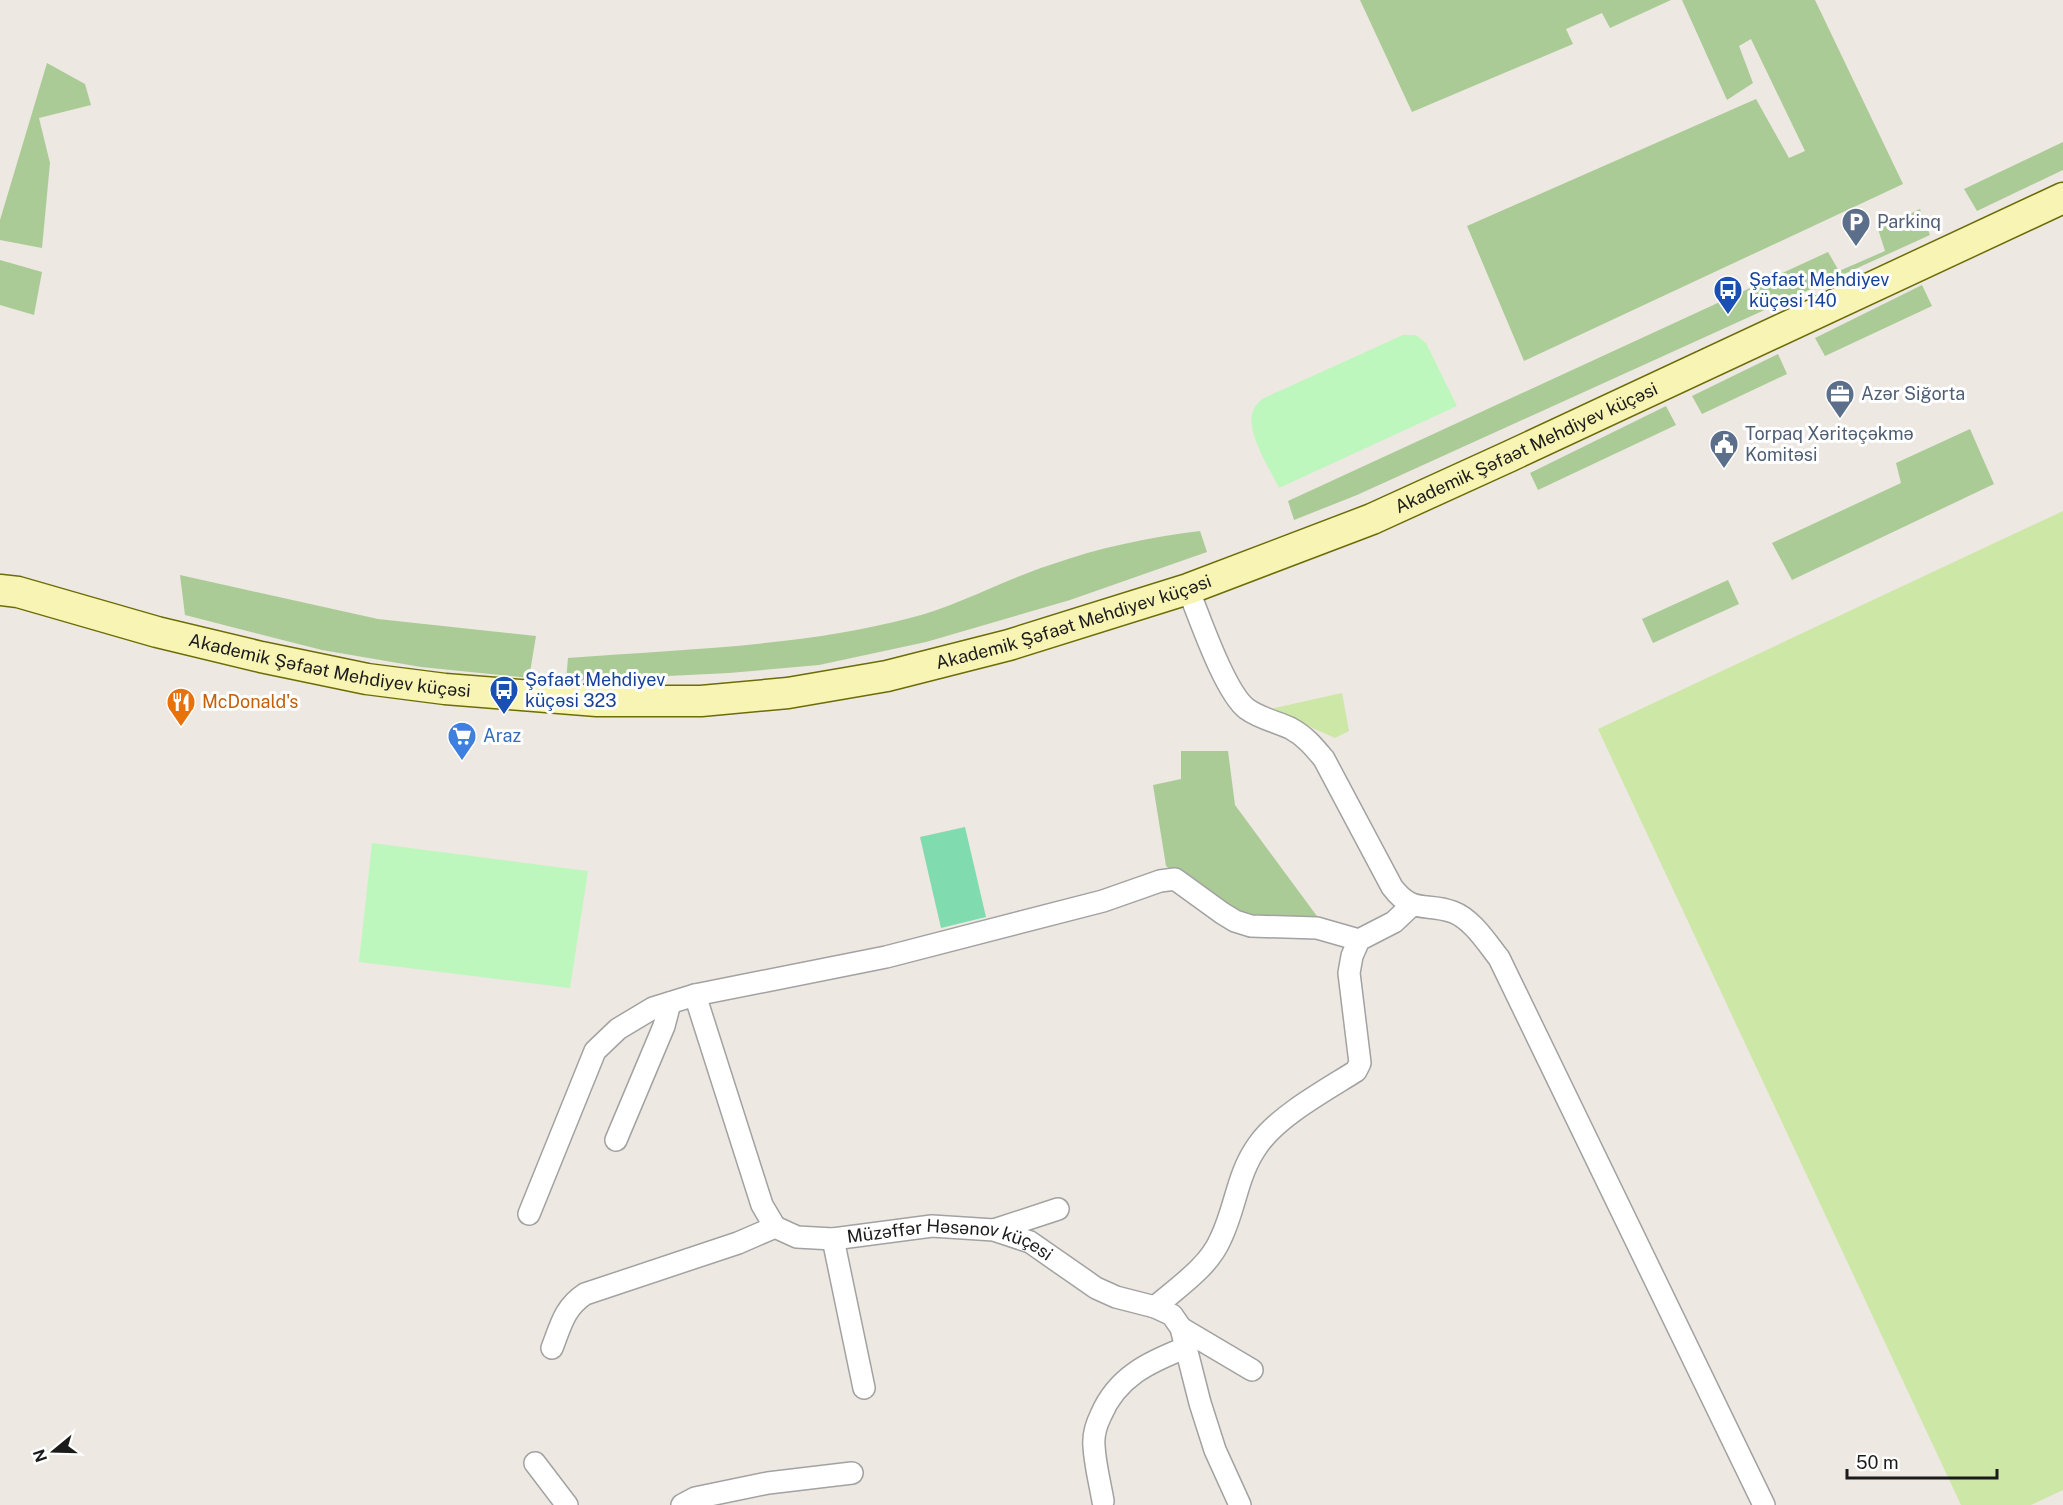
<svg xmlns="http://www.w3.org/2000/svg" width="2063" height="1505" viewBox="0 0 2063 1505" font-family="'Public Sans',sans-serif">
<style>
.grass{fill:#cde7a7}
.forest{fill:#abcb96}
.park{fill:#bef7bd}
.pitch{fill:#80dbaf}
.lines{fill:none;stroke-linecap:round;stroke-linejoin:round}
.street-casing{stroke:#a2a2a2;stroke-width:24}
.secondary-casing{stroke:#6c6d07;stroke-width:33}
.street{stroke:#fff;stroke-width:21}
.secondary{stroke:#f7f4b4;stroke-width:30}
.labels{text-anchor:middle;stroke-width:6;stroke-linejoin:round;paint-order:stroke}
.service-label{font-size:18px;fill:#4e5e75;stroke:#fff;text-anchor:start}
.transit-label{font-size:18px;fill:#164399;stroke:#fff;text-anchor:start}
.street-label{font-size:18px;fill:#1b1b1b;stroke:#fff}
.food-label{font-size:18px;fill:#c56008;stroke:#fff;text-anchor:start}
.shop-label{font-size:18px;fill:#366cbe;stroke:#fff;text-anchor:start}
</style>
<rect width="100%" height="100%" fill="#ede8e1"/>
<!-- grass -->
<path class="grass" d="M 2063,511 L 2063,1490 L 2031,1505 L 1961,1505 L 1598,729 Z
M 1342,693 L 1349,731 L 1335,738 L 1270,709 Z"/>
<!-- forest -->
<path class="forest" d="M 1360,0 L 1671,0 L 1610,28 L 1602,13 L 1566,29 L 1573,44 L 1412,112 Z
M 1682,0 L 1815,0 L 1903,184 L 1524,361 L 1467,226 L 1756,99 L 1789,158 L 1805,151 L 1751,39 L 1739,46 L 1753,83 L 1727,100 Z
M 47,63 L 85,84 L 91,105 L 39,118 L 50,163 L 42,248 L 0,240 L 0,220 Z
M 2063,142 L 2063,170 L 1977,211 L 1964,189 Z
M 1920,209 L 1930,235 L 1357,495 L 1294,520 L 1288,501 L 1828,252 L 1839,271 L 1885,251 L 1878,229 Z
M 0,260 L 42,272 L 34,315 L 0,305 Z
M 1922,285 L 1932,306 L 1825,356 L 1815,338 Z
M 1778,354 L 1787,374 L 1702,414 L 1692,396 Z
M 1666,406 L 1676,425 L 1538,490 L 1530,473 Z
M 1970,429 L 1994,484 L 1792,580 L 1772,543 L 1901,483 L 1896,463 Z
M 1200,531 L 1207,552 L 1070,600 L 926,642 L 819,665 L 729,673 L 566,681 L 568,658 C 682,649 799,647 910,618 C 958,606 1003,580 1050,565 C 1098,548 1149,537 1200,531 Z
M 180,575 L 378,619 L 536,636 L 529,678 L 421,667 L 322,650 L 185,615 Z
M 1728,580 L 1739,604 L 1653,643 L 1642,619 Z
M 1181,751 L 1228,751 L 1235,805 L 1325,927 L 1243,928 L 1166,866 L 1153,785 L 1181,779 Z"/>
<!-- park -->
<path class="park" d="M 1403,335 L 1416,335 L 1426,343 L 1457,406 L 1279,488 C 1270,469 1245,431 1253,411 C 1254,407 1259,402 1262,399 Z
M 372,843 L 588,871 L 570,988 L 359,962 Z"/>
<!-- pitch -->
<path class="pitch" d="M 965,827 L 986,917 L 941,928 L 920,837 Z"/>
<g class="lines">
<!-- street casing -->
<g class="street-casing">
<g id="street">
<path d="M 1188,589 C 1199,616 1225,693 1247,709 C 1259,718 1277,722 1290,728 C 1305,736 1314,747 1324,759 L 1392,887 C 1413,915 1426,902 1453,912 C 1472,919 1487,943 1499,958 L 1764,1505"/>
<path d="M 695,995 L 762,1205 L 775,1227"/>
<path d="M 616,1140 L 664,1026 L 670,1003"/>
<path d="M 529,1214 L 595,1051 L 618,1029 L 653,1008 L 695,995 L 886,957 L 1103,901 L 1160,881 L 1175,879 L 1222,913 L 1235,921 L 1251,926 L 1317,928 L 1359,940"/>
<path d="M 994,1230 L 1058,1209"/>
<path d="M 833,1239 L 864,1388"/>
<path d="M 1155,1307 C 1178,1287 1209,1267 1221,1238 C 1236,1207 1237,1174 1258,1145 C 1278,1116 1326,1090 1356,1071 L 1360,1063 L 1349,973 L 1352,956 L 1359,940 L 1394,922 L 1412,905"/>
<path d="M 1181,1328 L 1252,1370"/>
<path id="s1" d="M 552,1348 C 561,1325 564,1308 585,1294 L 738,1243 L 775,1227 L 797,1237 L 833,1239 L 932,1226 L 994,1230 L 1030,1242 L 1096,1288 L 1116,1297 L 1155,1307 L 1172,1315 L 1181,1328 L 1200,1403 L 1215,1450 L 1240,1505"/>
<path d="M 535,1463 L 567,1505"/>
<path d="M 1103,1501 C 1100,1483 1095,1465 1094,1446 C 1093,1435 1096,1425 1101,1415 C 1117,1377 1149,1362 1185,1348"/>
<path d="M 682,1505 L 695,1498 L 768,1483 L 852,1473"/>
</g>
</g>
<!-- secondary casing -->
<g class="secondary-casing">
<g id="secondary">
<path id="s2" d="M 0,590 L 18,592 L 157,632 L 261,657 L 367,679 L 445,689 L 597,701 L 701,701 L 788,693 L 887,676 L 1009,645 L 1188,589 L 1372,519 L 1508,457 L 2063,198"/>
</g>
</g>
<!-- street -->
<use href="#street" class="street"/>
<!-- secondary -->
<use href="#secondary" class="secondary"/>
</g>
<!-- icons -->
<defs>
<g id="parking-pin" transform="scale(1.5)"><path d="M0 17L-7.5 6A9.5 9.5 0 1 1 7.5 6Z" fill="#5c6f8a" stroke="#fff"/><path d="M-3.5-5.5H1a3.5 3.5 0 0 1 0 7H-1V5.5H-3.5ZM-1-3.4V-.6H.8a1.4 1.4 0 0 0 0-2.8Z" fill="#fff"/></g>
<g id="bus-pin" transform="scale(1.5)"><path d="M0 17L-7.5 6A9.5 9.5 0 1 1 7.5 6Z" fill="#1a4fb4" stroke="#fff"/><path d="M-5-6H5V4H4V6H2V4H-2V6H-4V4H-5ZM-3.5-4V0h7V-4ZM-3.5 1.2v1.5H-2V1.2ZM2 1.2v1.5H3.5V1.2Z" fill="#fff"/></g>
<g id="office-pin" transform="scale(1.5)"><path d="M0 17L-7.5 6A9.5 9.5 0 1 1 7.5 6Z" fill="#5c6f8a" stroke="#fff"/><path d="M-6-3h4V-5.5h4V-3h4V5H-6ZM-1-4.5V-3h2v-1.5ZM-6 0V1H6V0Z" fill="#fff"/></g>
<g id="civic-pin" transform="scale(1.5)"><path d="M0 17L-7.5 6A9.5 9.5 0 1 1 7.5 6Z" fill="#5c6f8a" stroke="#fff"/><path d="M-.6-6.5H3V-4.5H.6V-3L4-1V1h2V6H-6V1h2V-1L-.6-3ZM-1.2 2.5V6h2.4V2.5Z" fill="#fff"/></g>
<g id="restaurant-pin" transform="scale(1.5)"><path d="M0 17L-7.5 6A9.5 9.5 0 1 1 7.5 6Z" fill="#e8710a" stroke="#fff"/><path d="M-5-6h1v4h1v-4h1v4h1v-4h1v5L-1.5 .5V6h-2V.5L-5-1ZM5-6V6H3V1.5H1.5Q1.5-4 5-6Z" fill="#fff"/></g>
<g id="supermarket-pin" transform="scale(1.5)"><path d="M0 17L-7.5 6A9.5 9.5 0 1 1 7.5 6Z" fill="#3f7fe0" stroke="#fff"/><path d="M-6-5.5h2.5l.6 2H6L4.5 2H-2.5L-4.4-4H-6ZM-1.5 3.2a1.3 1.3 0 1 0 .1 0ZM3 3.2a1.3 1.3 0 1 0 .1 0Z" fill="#fff"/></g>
</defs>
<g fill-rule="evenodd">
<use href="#parking-pin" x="1856" y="222"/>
<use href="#bus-pin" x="1728" y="290"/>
<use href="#office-pin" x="1840" y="394"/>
<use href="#civic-pin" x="1724" y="444"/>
<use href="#bus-pin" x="504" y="690"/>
<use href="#restaurant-pin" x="181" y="702"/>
<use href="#supermarket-pin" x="462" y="736"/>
</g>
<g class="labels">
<!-- service labels -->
<g class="service-label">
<text x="1877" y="228">Parkinq</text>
<text x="1861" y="400">Azər Siğorta</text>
<text x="1745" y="440">Torpaq Xəritəçəkmə<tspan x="1745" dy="21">Komitəsi</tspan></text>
</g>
<!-- transit labels -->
<g class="transit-label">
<text x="1749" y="286">Şəfaət Mehdiyev<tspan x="1749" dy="21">küçəsi 140</tspan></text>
<text x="525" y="686">Şəfaət Mehdiyev<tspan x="525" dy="21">küçəsi 323</tspan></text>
</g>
<!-- street labels -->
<g class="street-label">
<text dy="6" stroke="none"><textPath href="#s2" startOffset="1581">Akademik Şəfaət Mehdiyev küçəsi</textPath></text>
<text dy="6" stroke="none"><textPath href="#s2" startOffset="1095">Akademik Şəfaət Mehdiyev küçəsi</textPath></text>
<text dy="6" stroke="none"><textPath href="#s2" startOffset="339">Akademik Şəfaət Mehdiyev küçəsi</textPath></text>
<text dy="6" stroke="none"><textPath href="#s1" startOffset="446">Müzəffər Həsənov küçesi</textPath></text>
</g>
<!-- food labels -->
<g class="food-label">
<text x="202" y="708">McDonald's</text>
</g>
<!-- shop labels -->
<g class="shop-label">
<text x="483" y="742">Araz</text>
</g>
</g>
<!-- north arrow -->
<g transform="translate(54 1451) rotate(251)" stroke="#ffffff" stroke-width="4.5" paint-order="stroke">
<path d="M0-4.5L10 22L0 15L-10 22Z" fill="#1b1b1b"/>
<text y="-9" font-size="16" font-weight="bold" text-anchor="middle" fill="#1b1b1b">N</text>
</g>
<!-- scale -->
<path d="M1847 1469v9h150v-9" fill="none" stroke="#1b1b1b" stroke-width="3"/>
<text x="1856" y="1469" font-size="18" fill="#1b1b1b" stroke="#ffffff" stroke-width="4.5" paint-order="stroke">50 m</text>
</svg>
